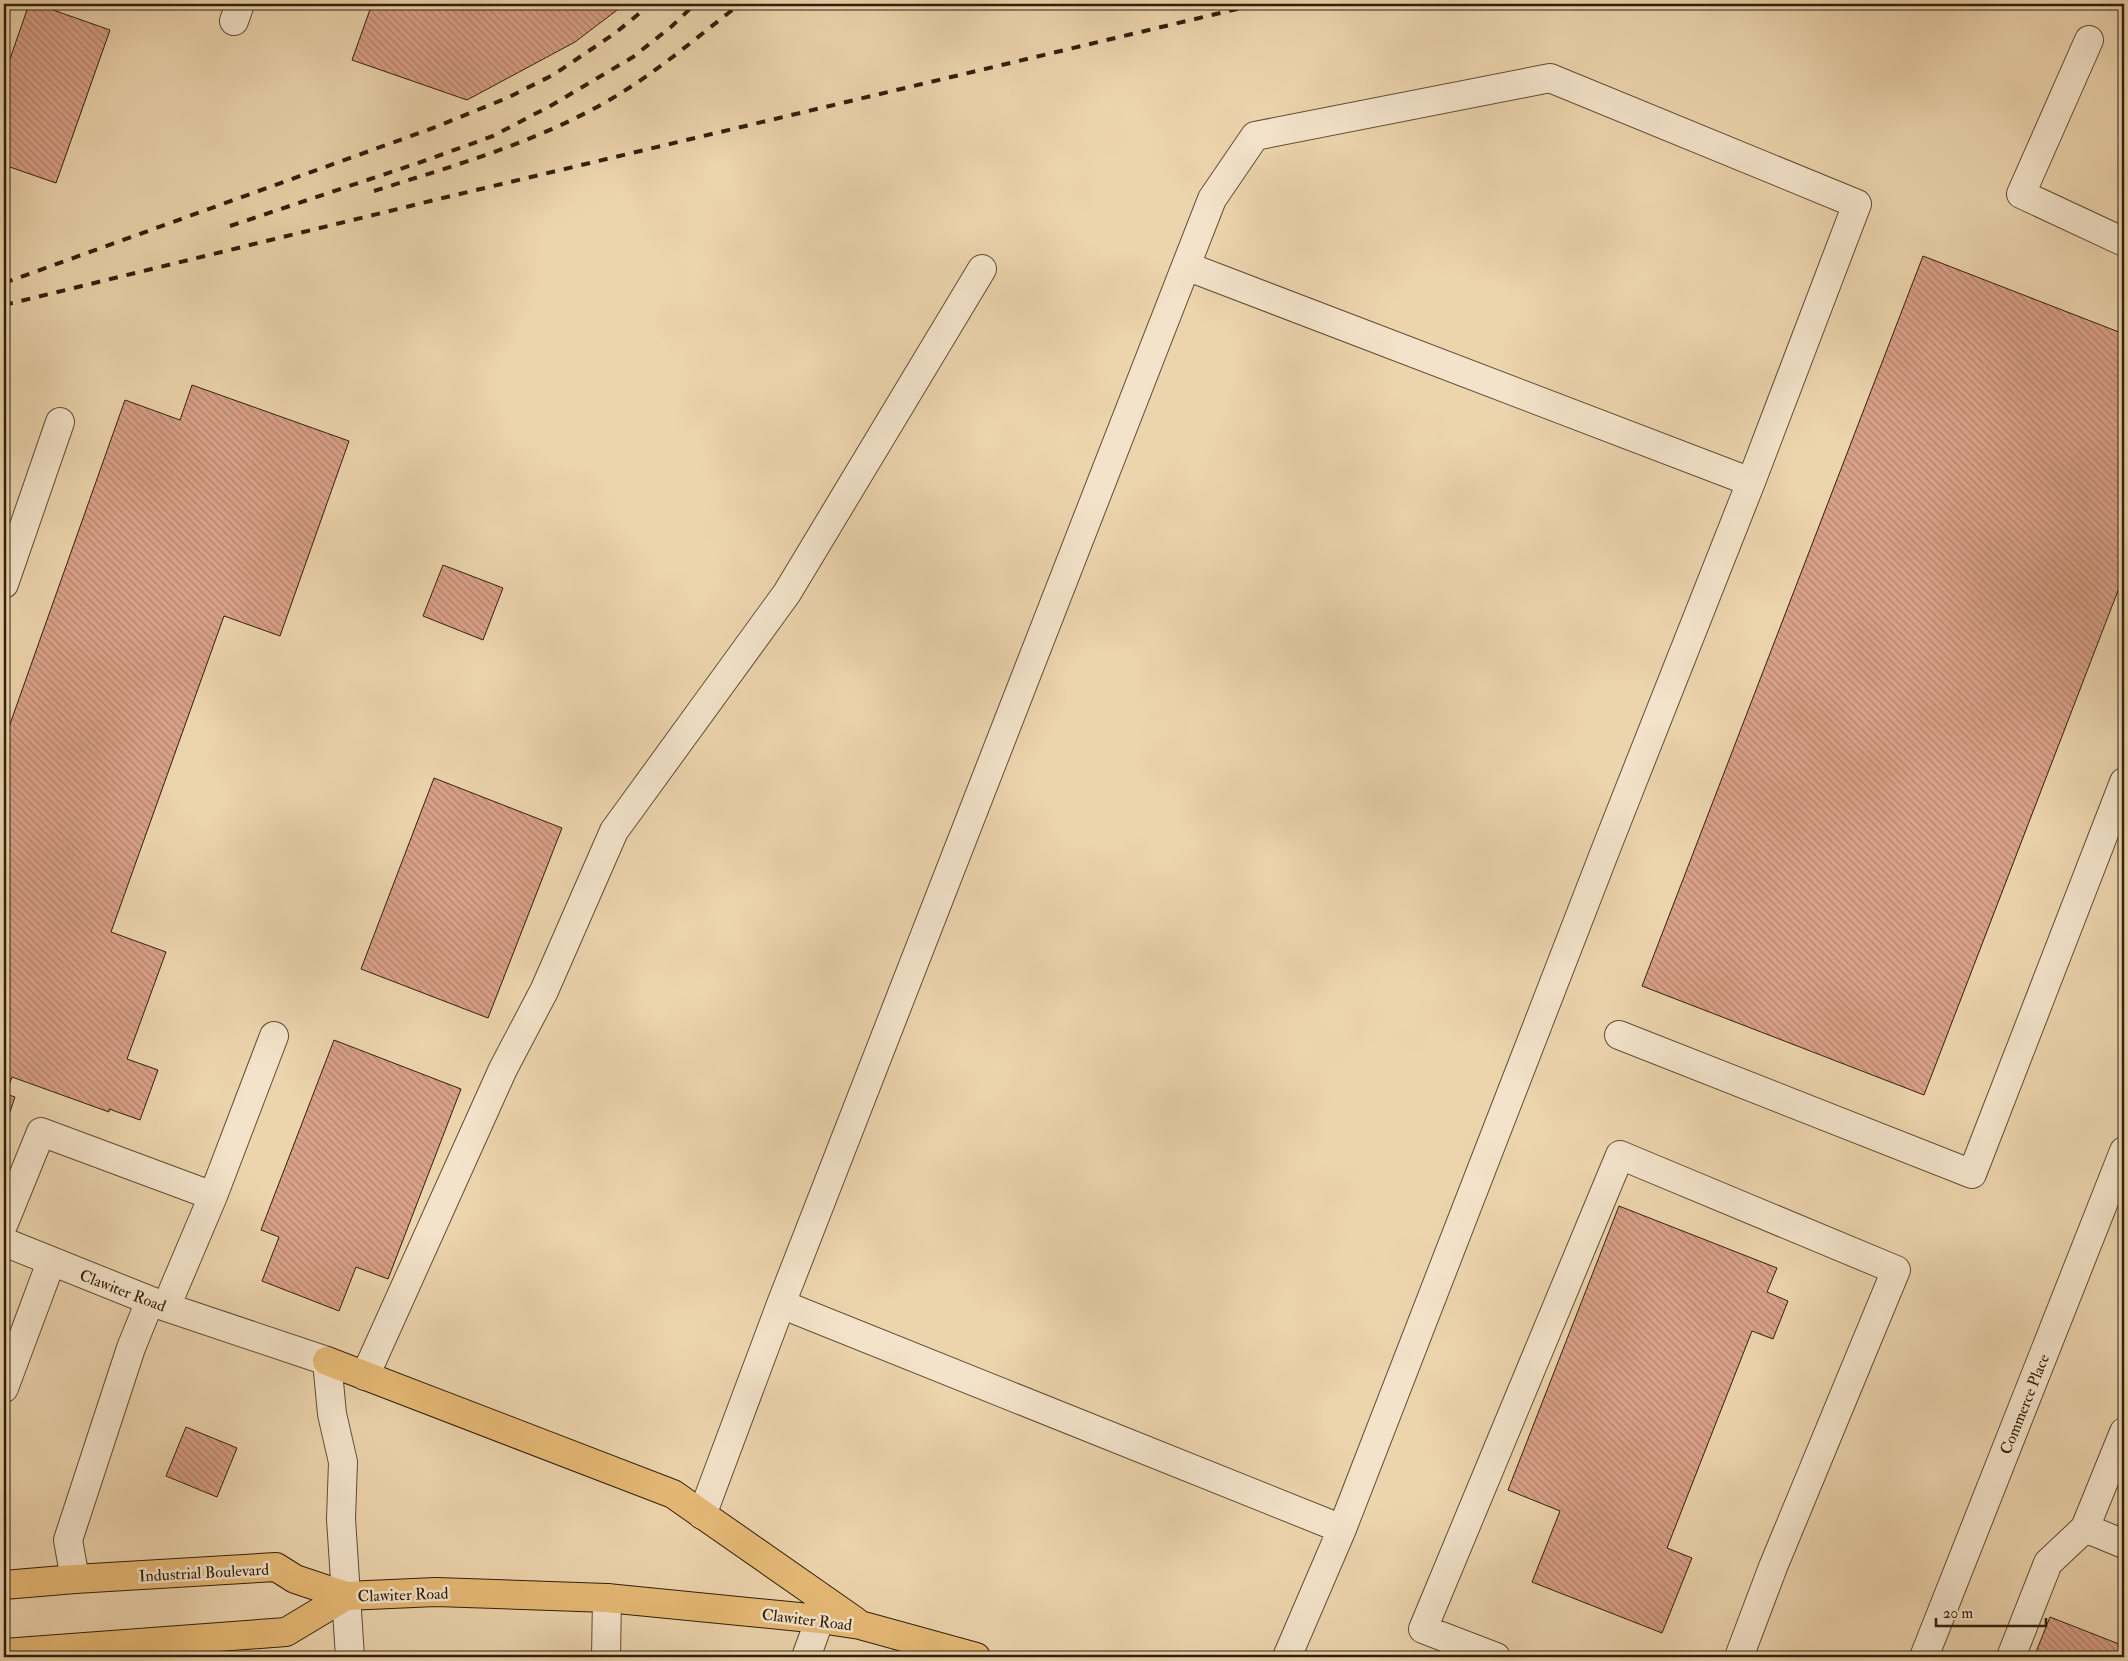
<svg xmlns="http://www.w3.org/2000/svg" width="2128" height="1661" viewBox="0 0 2128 1661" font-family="'IM FELL Double Pica',serif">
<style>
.building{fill:url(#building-back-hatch);stroke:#31200c}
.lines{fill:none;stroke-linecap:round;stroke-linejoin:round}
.minor-casing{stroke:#604d34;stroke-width:30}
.major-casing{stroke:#31200c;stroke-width:30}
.minor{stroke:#f3e3ca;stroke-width:28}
.major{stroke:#e6ba76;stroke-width:28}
.rail{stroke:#31200c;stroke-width:4;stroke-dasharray:9 9;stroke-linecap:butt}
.labels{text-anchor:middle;stroke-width:5;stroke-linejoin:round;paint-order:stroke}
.street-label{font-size:16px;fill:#31200c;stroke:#f3e3ca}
</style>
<defs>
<pattern id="building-back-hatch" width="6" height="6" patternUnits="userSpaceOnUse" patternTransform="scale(1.25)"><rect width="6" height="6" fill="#daa189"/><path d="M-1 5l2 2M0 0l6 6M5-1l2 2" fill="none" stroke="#b1836e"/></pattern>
</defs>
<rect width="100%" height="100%" fill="#ecd4ad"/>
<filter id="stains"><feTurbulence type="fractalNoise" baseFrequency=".004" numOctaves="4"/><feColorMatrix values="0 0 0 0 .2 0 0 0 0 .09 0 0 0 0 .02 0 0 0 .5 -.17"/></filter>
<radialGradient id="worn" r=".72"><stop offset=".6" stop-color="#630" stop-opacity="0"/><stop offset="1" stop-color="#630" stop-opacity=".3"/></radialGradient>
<!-- building -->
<path class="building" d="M 29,4 L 36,4 L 110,30 L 56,183 L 4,165 L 4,76 Z
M 372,4 L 625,4 L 575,42 L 467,100 L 352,60 Z
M 1923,256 L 2124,334 L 2124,575 L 1924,1095 L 1642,986 Z
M 192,385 L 349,441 L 280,636 L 224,616 L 111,932 L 166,952 L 127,1059 L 158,1070 L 140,1120 L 109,1109 L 109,1112 L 12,1077 L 6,1094 L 15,1097 L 4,1129 L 4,741 L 125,400 L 180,420 Z
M 4,419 L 8,421 L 4,434 Z
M 443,565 L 503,588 L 483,640 L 423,616 Z
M 434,778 L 562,828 L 488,1018 L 361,969 Z
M 334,1040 L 461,1089 L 388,1279 L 356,1267 L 339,1311 L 262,1281 L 279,1237 L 261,1230 Z
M 1619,1206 L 1777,1268 L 1767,1292 L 1788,1301 L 1773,1339 L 1752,1331 L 1667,1548 L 1692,1558 L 1662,1633 L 1532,1582 L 1560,1511 L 1508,1490 Z
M 186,1427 L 237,1448 L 217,1497 L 166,1476 Z
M 2050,1617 L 2124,1646 L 2124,1657 L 2034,1657 Z"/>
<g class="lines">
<!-- minor casing -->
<g class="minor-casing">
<path id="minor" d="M 234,21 L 240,4
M 2089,40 L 2021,194 L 2124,242
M 1186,266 L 1751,482
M 4,584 L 60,422
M 1619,1035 L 1972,1174 L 2124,782
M 4,1223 L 41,1132 L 213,1196
M 4,1242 L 166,1307 L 327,1361 L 332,1414 L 343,1462 L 341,1519 L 350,1657
M 781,1304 L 1342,1529 L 1287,1657
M 166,1307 L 213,1196 L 274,1036
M 365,1376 L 503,1069 L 544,991 L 614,831 L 787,593 L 982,269
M 4,1388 L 51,1262
M 702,1515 L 781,1304 L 1212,199 L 1255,136 L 1550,78 L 1857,204 L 1751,482 L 1609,841 L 1342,1529
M 2085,1528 L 2124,1544
M 75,1579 L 68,1540 L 131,1348 L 150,1301
M 606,1657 L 607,1598
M 806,1657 L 820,1619
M 1496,1657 L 1423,1629 L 1620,1155 L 1896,1270 L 1773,1567 L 1739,1657
M 1924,1657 L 2124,1151
M 2011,1657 L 2048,1563 L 2085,1528 L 2124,1432"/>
</g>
<!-- major casing -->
<g class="major-casing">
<path id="major" d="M 327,1361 L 673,1494 L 855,1621
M 4,1585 L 75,1579 L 276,1567 L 295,1579 L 346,1596 L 436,1592 L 607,1598 L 820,1619 L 860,1625 L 976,1657
M 4,1653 L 286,1632 L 346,1596"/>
</g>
<!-- minor -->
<use href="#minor" class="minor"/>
<!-- major -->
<use href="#major" class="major"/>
<!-- rail -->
<path class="rail" d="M 374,191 C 459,164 545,140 621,93 C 660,69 695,39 731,11 L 738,4
M 230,226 L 421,162 L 493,136 L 552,105 L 633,57 L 672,26 L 695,4
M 4,283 L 433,128 L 507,98 L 553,75 L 614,34 L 651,4
M 4,305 L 447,197 L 1258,4"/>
</g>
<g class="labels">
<!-- street labels -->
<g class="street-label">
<text transform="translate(123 1290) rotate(21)" y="6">Clawiter Road</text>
<text transform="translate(2024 1404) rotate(-68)" y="6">Commerce Place</text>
<text transform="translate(204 1572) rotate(-3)" y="6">Industrial Boulevard</text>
<text transform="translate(403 1594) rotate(-2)" y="6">Clawiter Road</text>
<text transform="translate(807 1619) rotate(7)" y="6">Clawiter Road</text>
</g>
</g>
<!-- margin -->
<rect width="2128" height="1661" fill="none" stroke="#ecd4ad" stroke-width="20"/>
<rect x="5" y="5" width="2118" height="1651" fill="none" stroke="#31200c" stroke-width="2.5"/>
<rect x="10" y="10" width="2108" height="1641" fill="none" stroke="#31200c"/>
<!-- scale -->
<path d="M1936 1618v8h110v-8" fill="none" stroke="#31200c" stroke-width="2.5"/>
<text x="1943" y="1618" font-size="15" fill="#31200c" stroke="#f3e3ca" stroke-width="4" paint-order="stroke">20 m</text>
<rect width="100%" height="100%" filter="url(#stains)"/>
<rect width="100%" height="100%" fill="url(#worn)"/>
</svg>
